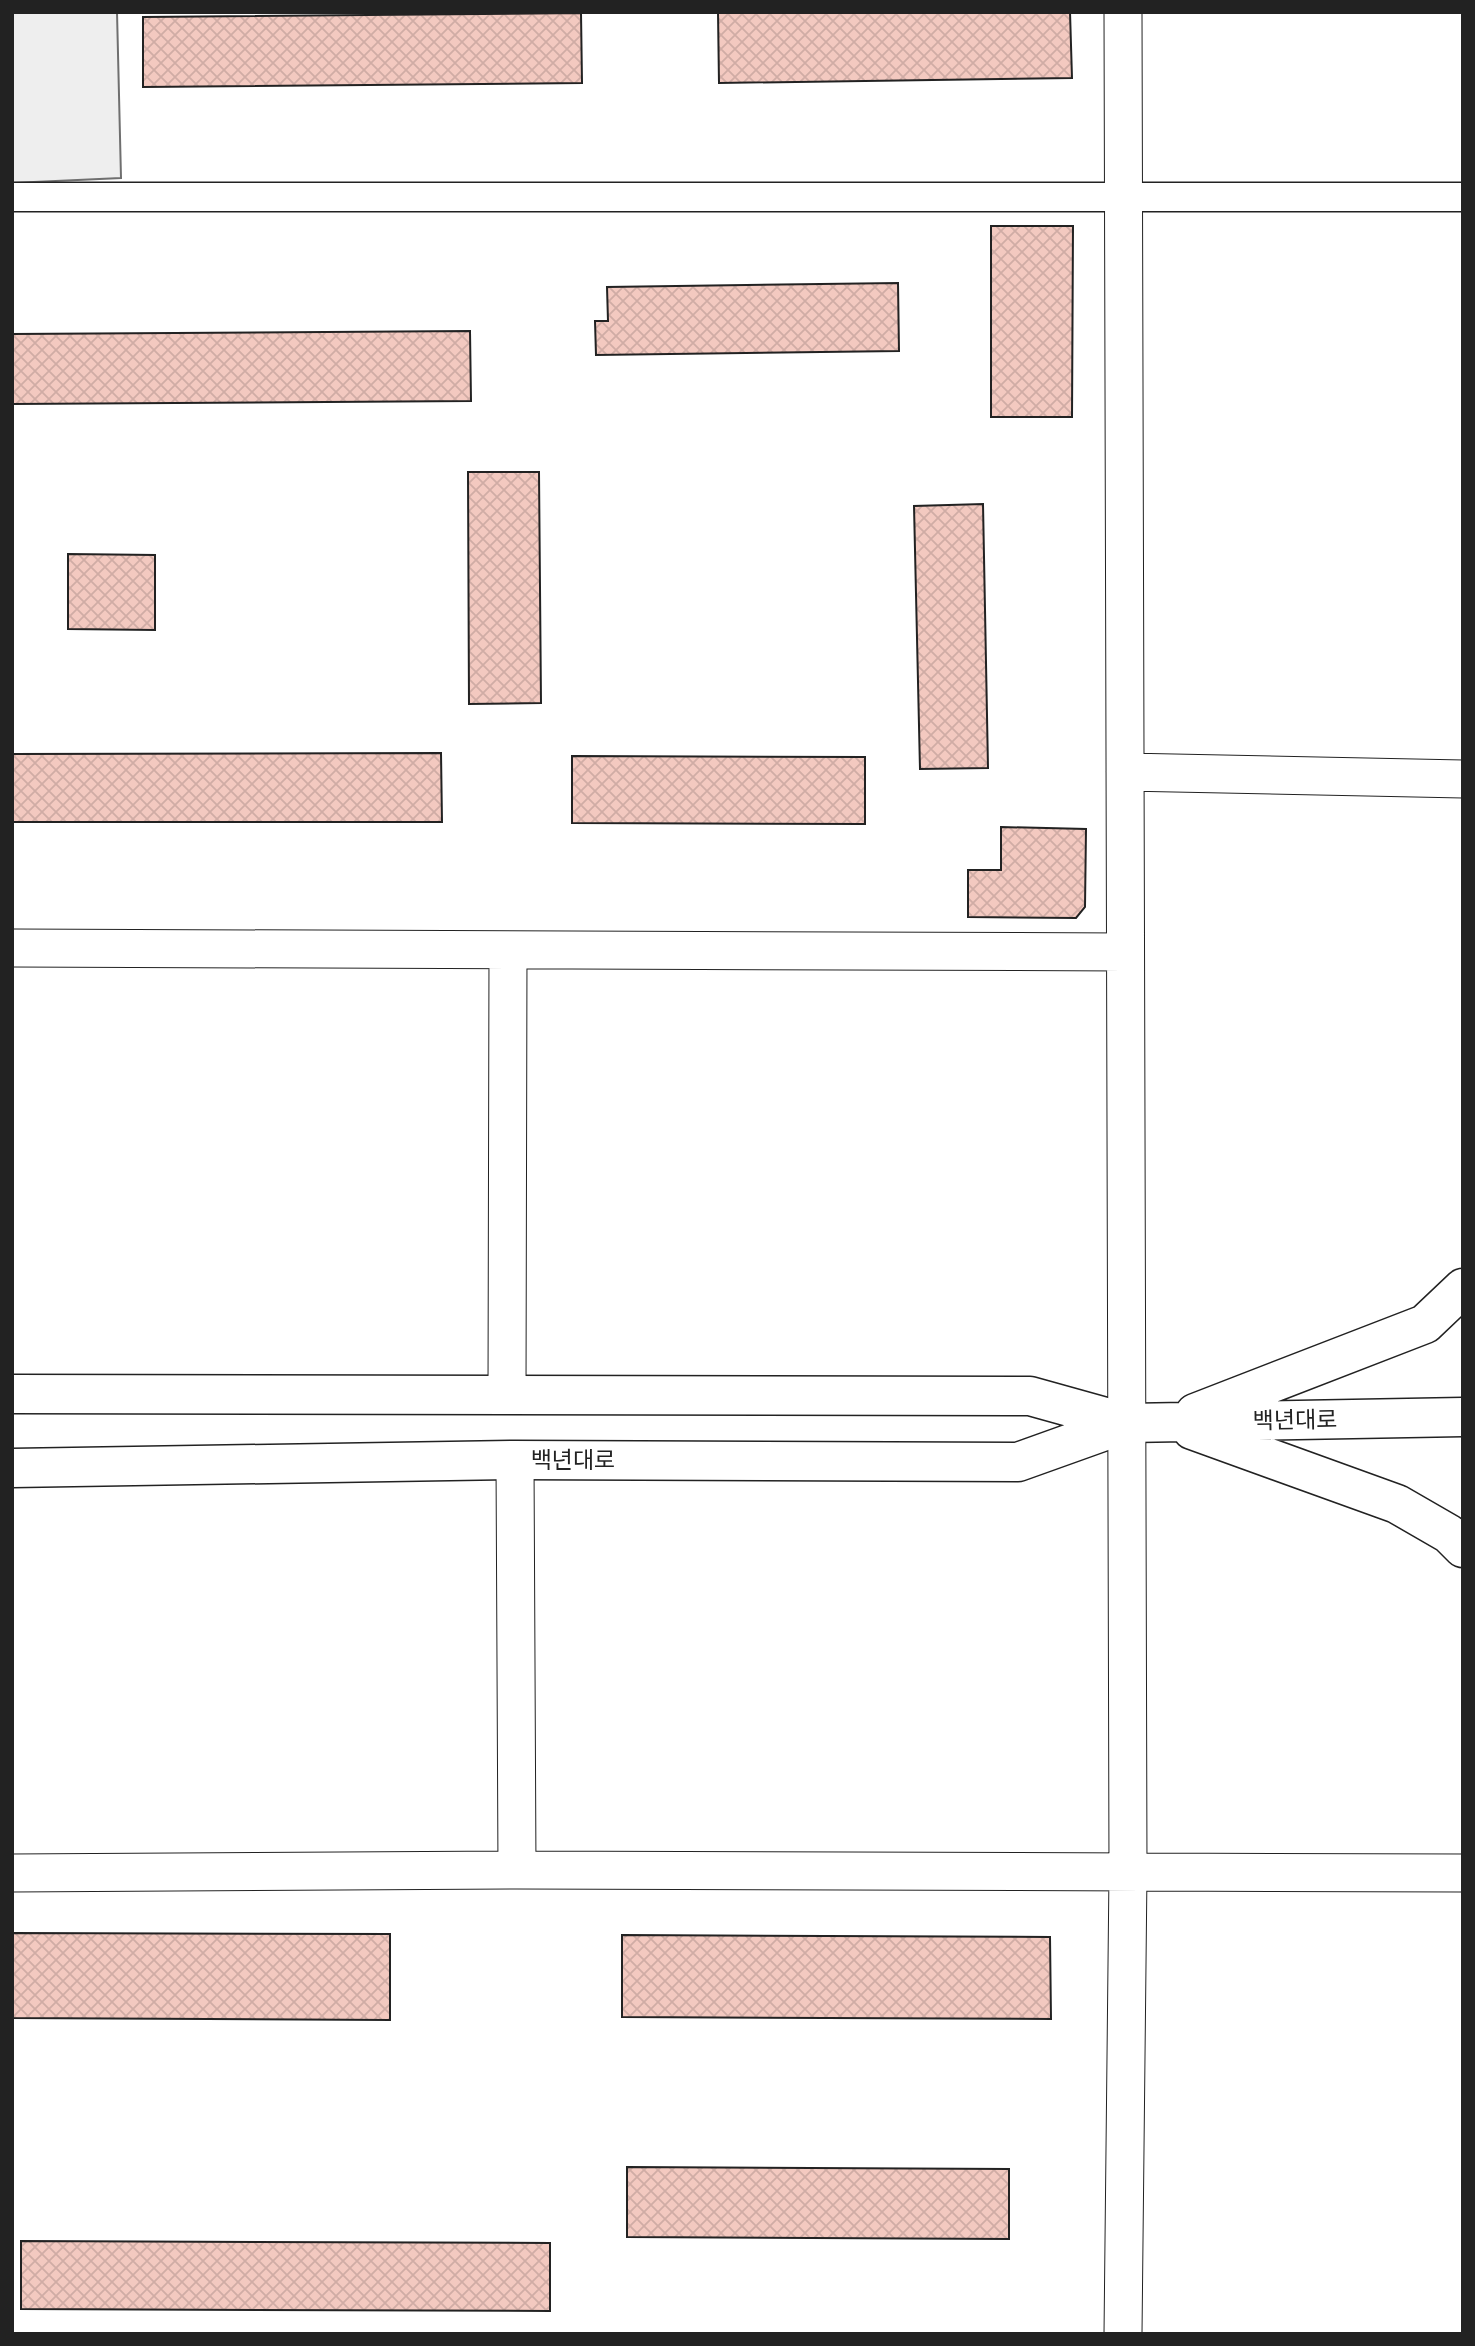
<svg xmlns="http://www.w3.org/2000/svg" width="1475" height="2346" viewBox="0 0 1475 2346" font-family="'Nunito Sans','Noto Sans KR',sans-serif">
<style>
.park{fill:#eee;stroke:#6f6f6f;stroke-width:2}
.building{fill:url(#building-cross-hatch);stroke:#222;stroke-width:2}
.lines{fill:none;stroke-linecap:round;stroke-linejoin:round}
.pedestrian-casing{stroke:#222;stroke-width:31}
.minor-casing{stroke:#222;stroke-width:39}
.tertiary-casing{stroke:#222;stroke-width:41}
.pedestrian{stroke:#fff;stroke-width:28}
.minor{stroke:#fff;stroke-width:37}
.tertiary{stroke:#fff;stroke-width:38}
.labels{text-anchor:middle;stroke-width:5;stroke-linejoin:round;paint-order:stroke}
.street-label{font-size:23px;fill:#222;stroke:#fff}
</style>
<defs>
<pattern id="building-cross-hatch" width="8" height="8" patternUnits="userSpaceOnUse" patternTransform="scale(1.75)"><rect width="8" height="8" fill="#f3c9c0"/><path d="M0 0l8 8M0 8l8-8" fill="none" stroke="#d0aca5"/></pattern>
</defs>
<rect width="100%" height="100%" fill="#fff"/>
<!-- park -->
<path class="park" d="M 12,12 L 117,12 L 121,178 L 12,183 Z"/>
<!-- building -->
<path class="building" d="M 718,12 L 1070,12 L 1072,78 L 719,83 Z
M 581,13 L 582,83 L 143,87 L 143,17 Z
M 991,226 L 1073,226 L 1072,417 L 991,417 Z
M 898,283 L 899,351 L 596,355 L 595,321 L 608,321 L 607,287 Z
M 470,331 L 471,401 L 12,404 L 12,334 Z
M 468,472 L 539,472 L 541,703 L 469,704 Z
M 983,504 L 988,768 L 920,769 L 914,506 Z
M 68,554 L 155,555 L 155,630 L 68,629 Z
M 441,753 L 442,822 L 12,822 L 12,754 Z
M 572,756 L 865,757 L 865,824 L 572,823 Z
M 1001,827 L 1086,829 L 1085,907 L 1076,918 L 968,917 L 968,870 L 1001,870 Z
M 12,1933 L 390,1934 L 390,2020 L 12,2018 Z
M 622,1935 L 1050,1937 L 1051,2019 L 622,2017 Z
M 627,2167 L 1009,2169 L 1009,2239 L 627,2237 Z
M 21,2241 L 550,2243 L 550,2311 L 21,2309 Z"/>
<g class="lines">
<!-- pedestrian casing -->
<g class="pedestrian-casing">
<path id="pedestrian" d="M 12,197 L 1463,197"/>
</g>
<!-- minor casing -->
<g class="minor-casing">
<path id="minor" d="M 1123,12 L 1128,1872 L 1123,2334
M 1125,772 L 1463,779
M 12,948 L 1125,952
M 507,1393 L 508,950
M 515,1460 L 517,1870
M 12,1873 L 517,1870 L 1463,1873"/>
</g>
<!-- tertiary casing -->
<g class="tertiary-casing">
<path id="tertiary" d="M 12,1394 L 1030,1396 L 1127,1423 L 1463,1417
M 1195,1413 L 1425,1324 L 1463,1288
M 1192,1430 L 1397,1504 L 1449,1534 L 1463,1548
M 12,1468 L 515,1460 L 1018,1462 L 1127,1423"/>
</g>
<!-- pedestrian -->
<use href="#pedestrian" class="pedestrian"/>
<!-- minor -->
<use href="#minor" class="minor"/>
<!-- tertiary -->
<use href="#tertiary" class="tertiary"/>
</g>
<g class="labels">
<!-- street labels -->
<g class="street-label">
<text transform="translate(1295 1420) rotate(-1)" y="8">백년대로</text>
<text x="573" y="1468">백년대로</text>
</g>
</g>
<!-- border -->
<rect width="1475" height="2346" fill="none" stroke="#222222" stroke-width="28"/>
</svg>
